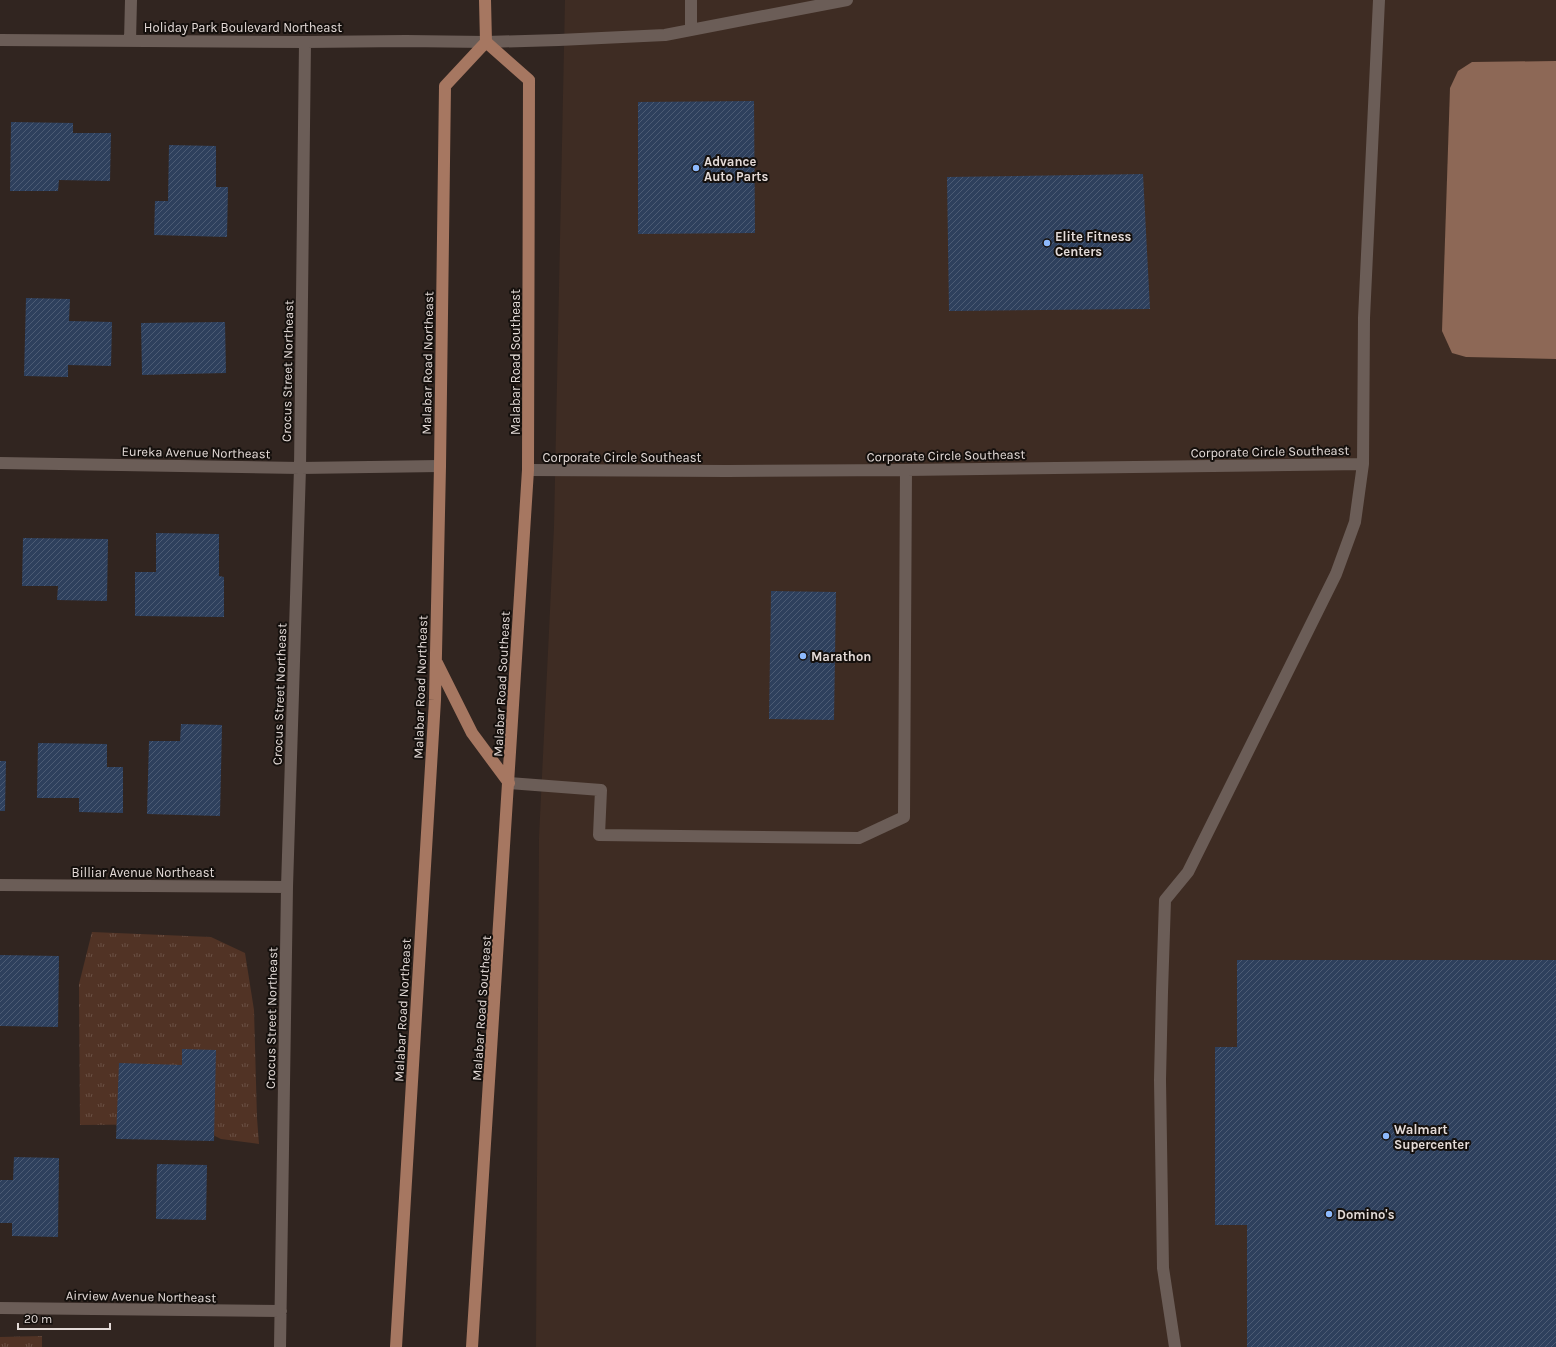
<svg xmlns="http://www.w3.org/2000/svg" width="1556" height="1347" viewBox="0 0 1556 1347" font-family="Karla,sans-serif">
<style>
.built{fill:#3e2c23}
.grass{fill:url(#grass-tufts)}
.water{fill:#8d6856}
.building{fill:url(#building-hatch)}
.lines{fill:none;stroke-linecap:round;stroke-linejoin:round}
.minor{stroke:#6b5d57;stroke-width:12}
.major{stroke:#a67761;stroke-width:12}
.poi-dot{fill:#8db9fc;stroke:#15100d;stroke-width:1.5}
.labels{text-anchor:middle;stroke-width:4;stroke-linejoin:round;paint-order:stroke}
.street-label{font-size:13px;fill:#e4dbd8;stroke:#15100d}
.poi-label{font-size:13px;font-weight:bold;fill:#e4dbd8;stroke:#15100d;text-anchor:start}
</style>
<defs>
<pattern id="grass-tufts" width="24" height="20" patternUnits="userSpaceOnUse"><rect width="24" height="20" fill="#513325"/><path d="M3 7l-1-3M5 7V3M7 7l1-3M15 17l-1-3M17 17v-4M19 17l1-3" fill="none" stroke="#6a5044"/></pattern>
<pattern id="building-hatch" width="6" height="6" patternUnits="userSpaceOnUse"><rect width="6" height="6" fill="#2e405d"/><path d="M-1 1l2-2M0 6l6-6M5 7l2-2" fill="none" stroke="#4c5b74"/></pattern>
</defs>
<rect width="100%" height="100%" fill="#312520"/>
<!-- built -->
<path class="built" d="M 565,0 L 1556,0 L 1556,1347 L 536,1347 L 539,838 L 554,527 Z"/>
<!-- grass -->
<path class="grass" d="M 92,932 L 211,937 L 245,953 L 254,1010 L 257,1118 L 259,1144 L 221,1139 L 191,1124 L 80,1125 L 79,984 Z
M 42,1336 L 42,1347 L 0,1347 L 0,1337 Z"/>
<!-- water -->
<path class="water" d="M 1556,61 L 1556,359 L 1466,357 L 1452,353 L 1442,331 L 1450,88 L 1458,71 L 1472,62 Z"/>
<!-- building -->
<path class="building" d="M 754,101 L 755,233 L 638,234 L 638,102 Z
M 11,122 L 73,123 L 73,133 L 111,133 L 110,181 L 59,180 L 58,191 L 10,191 Z
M 169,145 L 216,146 L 216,187 L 228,187 L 227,237 L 154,235 L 155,201 L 168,201 Z
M 1143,174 L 1150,309 L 949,311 L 947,177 Z
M 26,298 L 70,299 L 69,321 L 112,322 L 111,366 L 68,365 L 68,377 L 24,376 Z
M 225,322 L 226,373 L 142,375 L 141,323 Z
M 156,533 L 219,534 L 219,576 L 224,577 L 224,617 L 135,616 L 135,572 L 156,572 Z
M 23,538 L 108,539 L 107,601 L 57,600 L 58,586 L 22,586 Z
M 771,591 L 836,592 L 834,720 L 769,719 Z
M 181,724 L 222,725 L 220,816 L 147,814 L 149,741 L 180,741 Z
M 38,743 L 107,744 L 107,767 L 123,767 L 123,813 L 79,812 L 79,798 L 37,798 Z
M 0,761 L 6,761 L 5,811 L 0,811 Z
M 0,955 L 59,956 L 58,1027 L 0,1026 Z
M 1237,960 L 1556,960 L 1556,1347 L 1247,1347 L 1247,1225 L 1215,1225 L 1215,1047 L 1237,1047 Z
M 182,1049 L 216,1050 L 214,1141 L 116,1139 L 119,1063 L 182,1065 Z
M 14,1157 L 59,1158 L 58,1237 L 12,1236 L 12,1223 L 0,1223 L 0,1180 L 13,1180 Z
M 157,1164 L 207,1165 L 206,1220 L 156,1219 Z"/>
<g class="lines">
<!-- minor -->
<path class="minor" d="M 691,30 L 691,0
M 0,40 L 305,42 L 406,41 L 486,42 L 559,40 L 665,35 L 847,0
M 130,41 L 131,0
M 0,463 L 300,468 L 440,466
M 528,470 L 727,471 L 906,470 L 1363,464
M 509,783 L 601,790 L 599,835 L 859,838 L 904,817 L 906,470
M 0,885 L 287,887
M 0,1308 L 281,1311
M 280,1347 L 287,887 L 300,468 L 305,42
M 1175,1347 L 1163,1268 L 1160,1080 L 1162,992 L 1165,900 L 1188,872 L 1336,574 L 1355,522 L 1363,464 L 1364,318 L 1379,0"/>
<!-- major -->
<path class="major" d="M 485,0 L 486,42
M 437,663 L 472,733 L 509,783
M 396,1347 L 435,700 L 440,466 L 445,86 L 486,42
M 472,1347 L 528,470 L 529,80 L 486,42"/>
</g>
<!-- markers -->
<g class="poi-dot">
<circle cx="696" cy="168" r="4"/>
<circle cx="1047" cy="243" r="4"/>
<circle cx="803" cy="656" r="4"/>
<circle cx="1386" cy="1136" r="4"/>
<circle cx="1329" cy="1214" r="4"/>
</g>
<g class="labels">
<!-- street labels -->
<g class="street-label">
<text x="243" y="32">Holiday Park Boulevard Northeast</text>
<text transform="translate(515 362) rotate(-90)" y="5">Malabar Road Southeast</text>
<text transform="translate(427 363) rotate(-89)" y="5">Malabar Road Northeast</text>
<text transform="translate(287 371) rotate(-89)" y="5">Crocus Street Northeast</text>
<text transform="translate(1270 451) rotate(-1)" y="5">Corporate Circle Southeast</text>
<text transform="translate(196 452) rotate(1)" y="5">Eureka Avenue Northeast</text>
<text transform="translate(946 455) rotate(-1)" y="5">Corporate Circle Southeast</text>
<text x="622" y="462">Corporate Circle Southeast</text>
<text transform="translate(501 684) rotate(-87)" y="5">Malabar Road Southeast</text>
<text transform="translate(420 687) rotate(-88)" y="5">Malabar Road Northeast</text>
<text transform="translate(279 694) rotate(-88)" y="5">Crocus Street Northeast</text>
<text x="143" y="877">Billiar Avenue Northeast</text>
<text transform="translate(481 1008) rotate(-86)" y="5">Malabar Road Southeast</text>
<text transform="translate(402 1010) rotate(-87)" y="5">Malabar Road Northeast</text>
<text transform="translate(271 1018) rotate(-89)" y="5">Crocus Street Northeast</text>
<text transform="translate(141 1296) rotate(1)" y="5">Airview Avenue Northeast</text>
</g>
<!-- poi labels -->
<g class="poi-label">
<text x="704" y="166">Advance<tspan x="704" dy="15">Auto Parts</tspan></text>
<text x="1055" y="241">Elite Fitness<tspan x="1055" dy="15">Centers</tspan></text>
<text x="811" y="661">Marathon</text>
<text x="1394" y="1134">Walmart<tspan x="1394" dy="15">Supercenter</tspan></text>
<text x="1337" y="1219">Domino's</text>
</g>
</g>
<!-- scale -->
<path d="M18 1323v6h92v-6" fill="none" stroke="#e4dbd8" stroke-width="2"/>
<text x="24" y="1323" font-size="12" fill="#e4dbd8" stroke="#15100d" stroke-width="3" paint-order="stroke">20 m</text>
</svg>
